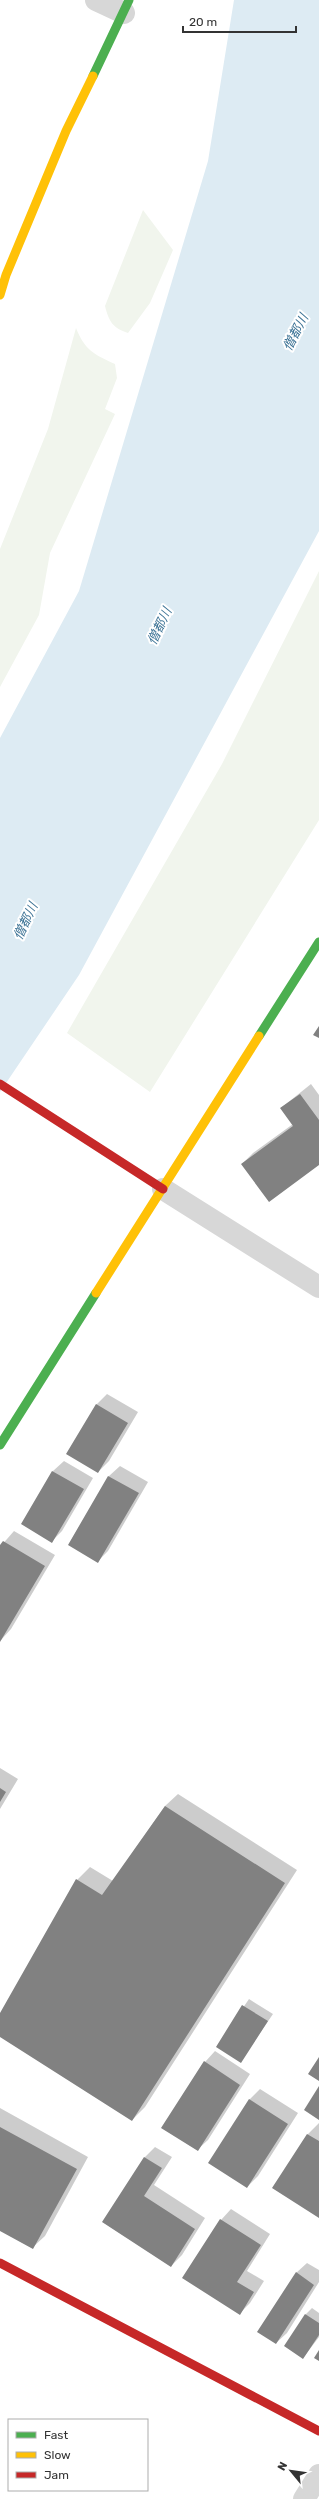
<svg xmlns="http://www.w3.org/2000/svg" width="319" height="2499" viewBox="0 0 319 2499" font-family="Rubik,'Noto Sans JP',sans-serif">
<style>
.green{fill:#f1f5ed}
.water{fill:#ddebf3}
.shadow{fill:#0003}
.building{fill:#818181}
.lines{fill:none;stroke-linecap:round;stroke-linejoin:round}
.street{stroke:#d7d7d7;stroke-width:22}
.fast{stroke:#4caf50;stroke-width:9}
.slow{stroke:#ffc107;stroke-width:9}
.jam{stroke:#c62828;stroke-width:9}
.labels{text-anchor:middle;stroke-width:4;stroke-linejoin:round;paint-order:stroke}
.water-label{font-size:13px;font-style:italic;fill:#3f7597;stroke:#fff}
</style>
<rect width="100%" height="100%" fill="#fff"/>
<!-- green -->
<path class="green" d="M 143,210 L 173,250 L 150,303 L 128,333 C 113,328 109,322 105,306 Z
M 76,328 C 85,350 93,354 115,364 L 117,378 L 105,409 L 115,414 L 50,553 L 39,615 L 0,687 L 0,549 L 48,429 Z
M 319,571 L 319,820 L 150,1092 L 67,1033 L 222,764 Z"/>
<!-- water -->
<path class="water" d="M 234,0 L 319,0 L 319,531 L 79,975 L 0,1092 L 0,738 L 79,591 L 208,161 Z"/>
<!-- shadow -->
<path class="shadow" d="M 311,1084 L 319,1095 L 319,1164 L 242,1164 L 253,1153 L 293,1124 L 281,1108 Z
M 107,1394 L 138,1412 L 109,1461 L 98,1472 L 96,1405 Z
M 64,1461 L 93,1478 L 62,1531 L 52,1541 L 22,1524 L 53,1471 Z
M 120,1466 L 148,1482 L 108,1551 L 98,1561 L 69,1544 L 109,1476 Z
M 14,1531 L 55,1555 L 11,1629 L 1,1640 L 0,1547 Z
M 0,1768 L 18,1779 L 0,1809 Z
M 178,1794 L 297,1870 L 145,2107 L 132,2120 L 0,2035 L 0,2015 L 77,1880 L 90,1867 L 113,1881 L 165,1806 Z
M 249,1999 L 273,2014 L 241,2061 L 217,2046 Z
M 215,2051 L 250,2074 L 208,2140 L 197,2150 L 163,2128 L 205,2062 Z
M 260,2089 L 298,2113 L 258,2176 L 247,2187 L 249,2100 Z
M 0,2108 L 88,2157 L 45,2236 L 32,2248 L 0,2230 Z
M 319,2123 L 319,2217 L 273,2188 L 308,2134 Z
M 155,2147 L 172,2157 L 154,2185 L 205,2218 L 182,2255 L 171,2266 L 103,2222 L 145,2157 Z
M 231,2209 L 270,2234 L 247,2271 L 264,2281 L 250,2303 L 240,2313 L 221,2220 Z
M 307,2263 L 319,2270 L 319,2282 L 287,2333 L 276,2343 L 296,2273 Z
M 312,2308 L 319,2313 L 319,2337 L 303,2358 L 306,2314 Z"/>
<!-- building -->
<path class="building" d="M 319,1026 L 319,1038 L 313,1035 Z
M 300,1094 L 319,1120 L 319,1165 L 269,1202 L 241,1164 L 293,1126 L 280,1108 Z
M 96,1404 L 128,1423 L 98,1473 L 66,1454 Z
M 52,1471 L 84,1489 L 52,1543 L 21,1524 Z
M 108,1476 L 139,1493 L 98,1563 L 68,1545 Z
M 3,1541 L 45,1566 L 0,1642 L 0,1545 Z
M 0,1788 L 6,1792 L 0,1802 Z
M 165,1806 L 285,1883 L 132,2121 L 0,2037 L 0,2013 L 76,1879 L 102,1895 Z
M 242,2005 L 268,2021 L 241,2063 L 216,2047 Z
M 319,2057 L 319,2081 L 308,2074 Z
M 204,2061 L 240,2085 L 198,2151 L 161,2128 Z
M 319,2086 L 319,2120 L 304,2110 Z
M 249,2099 L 288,2124 L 247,2188 L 208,2163 Z
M 0,2127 L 77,2169 L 33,2249 L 0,2231 Z
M 307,2134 L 319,2141 L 319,2218 L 272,2188 Z
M 144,2157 L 162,2168 L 144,2196 L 195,2229 L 171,2267 L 102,2222 Z
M 220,2219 L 261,2245 L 237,2282 L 254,2292 L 240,2315 L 182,2278 Z
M 296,2272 L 314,2285 L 276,2344 L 257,2332 Z
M 305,2314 L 319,2323 L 319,2335 L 303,2359 L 284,2346 Z
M 319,2350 L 319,2361 L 314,2358 Z"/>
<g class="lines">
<!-- street -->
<path class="street" d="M 96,0 L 124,13
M 163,1189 L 319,1287
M 304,2499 L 319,2475"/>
<!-- fast -->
<path class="fast" d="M 93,76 L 129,0
M 259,1036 L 319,942
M 0,1445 L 96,1293"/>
<!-- slow -->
<path class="slow" d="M 0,295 L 6,275 L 66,131 L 93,76
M 96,1293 L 259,1036"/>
<!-- jam -->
<path class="jam" d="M 0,1084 L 163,1189
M 0,2263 L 319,2431"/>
</g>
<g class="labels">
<!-- water labels -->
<g class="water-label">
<text transform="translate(295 332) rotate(-63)" y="5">僧都川</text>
<text transform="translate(159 626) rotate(-65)" y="5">僧都川</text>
<text transform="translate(25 921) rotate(-65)" y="5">僧都川</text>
</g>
</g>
<!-- legend -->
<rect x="8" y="2419" width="140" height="72" fill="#ffffff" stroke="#adadad"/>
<rect x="16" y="2432" width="20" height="6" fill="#4caf50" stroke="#adadad"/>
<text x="44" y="2439" font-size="12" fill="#333333">Fast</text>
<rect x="16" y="2452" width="20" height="6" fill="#ffc107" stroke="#adadad"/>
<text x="44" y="2459" font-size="12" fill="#333333">Slow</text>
<rect x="16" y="2472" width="20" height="6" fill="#c62828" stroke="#adadad"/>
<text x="44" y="2479" font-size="12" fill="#333333">Jam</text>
<!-- north arrow -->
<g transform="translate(291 2471) rotate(299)" stroke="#ffffff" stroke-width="3" paint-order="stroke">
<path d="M0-3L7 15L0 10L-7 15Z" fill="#333333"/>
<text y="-6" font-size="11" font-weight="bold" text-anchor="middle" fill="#333333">N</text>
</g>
<!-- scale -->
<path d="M183 26v6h113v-6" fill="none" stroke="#333333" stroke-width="2"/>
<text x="189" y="26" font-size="12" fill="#333333" stroke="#ffffff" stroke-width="3" paint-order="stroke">20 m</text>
</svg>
